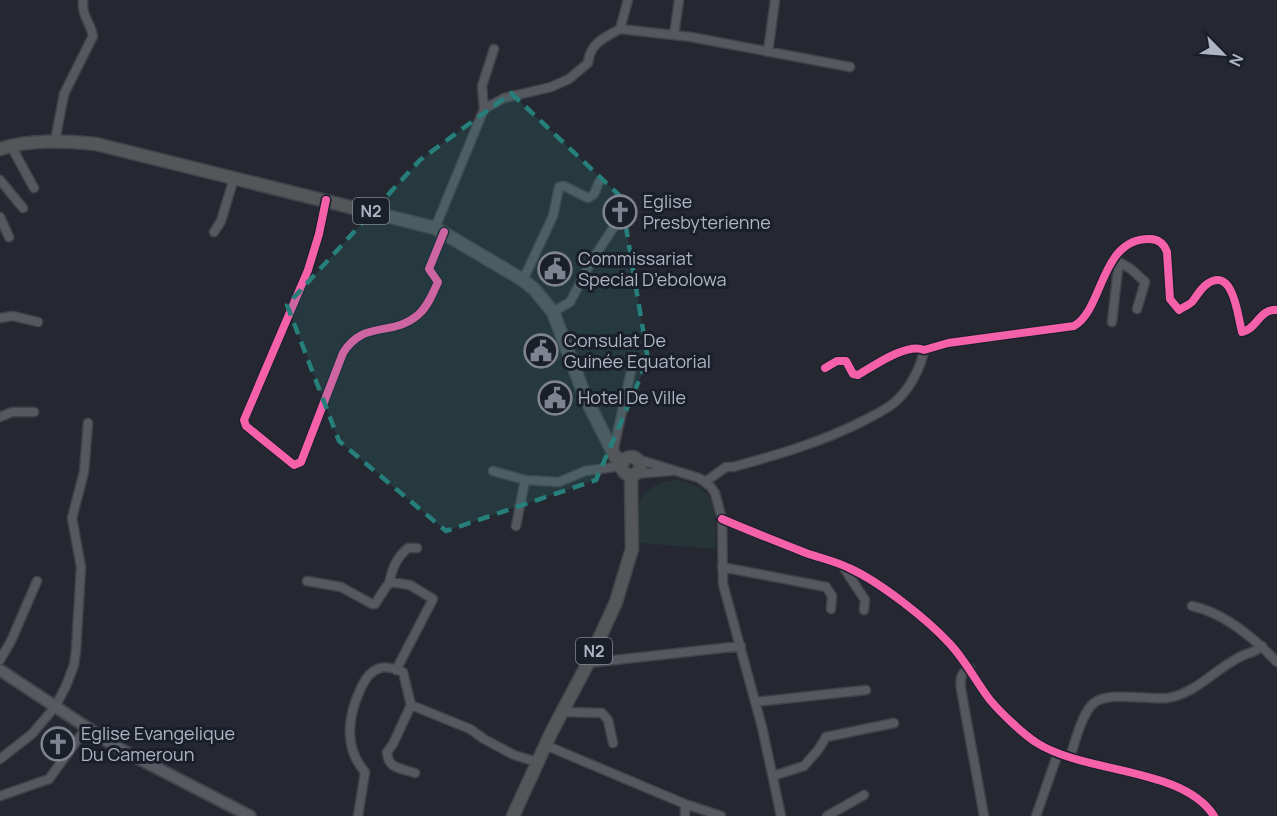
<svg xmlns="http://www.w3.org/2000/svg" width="1277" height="816" viewBox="0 0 1277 816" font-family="Manrope,sans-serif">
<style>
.green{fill:#263337}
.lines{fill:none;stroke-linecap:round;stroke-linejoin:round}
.minor-casing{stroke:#414349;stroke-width:11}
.major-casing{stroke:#43454d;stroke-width:14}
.highway-casing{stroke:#42444b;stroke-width:15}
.minor{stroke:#55585e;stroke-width:8}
.major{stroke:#575a60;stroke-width:10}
.highway{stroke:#545659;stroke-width:12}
.cycleway-casing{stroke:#1a1f29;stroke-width:11}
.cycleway{stroke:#f560ab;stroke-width:8}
.marked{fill:#277f7b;fill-opacity:0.2;stroke:#277f7b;stroke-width:4.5;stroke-dasharray:12 8;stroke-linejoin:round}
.labels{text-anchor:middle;stroke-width:6;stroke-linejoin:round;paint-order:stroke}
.shield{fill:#1a1f29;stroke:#828794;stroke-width:1.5}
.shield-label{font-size:16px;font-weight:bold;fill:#afb4c2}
.poi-label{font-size:18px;fill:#afb4c2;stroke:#1a1f29;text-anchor:start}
</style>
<rect width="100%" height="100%" fill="#252830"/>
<!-- green -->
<path class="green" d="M 676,480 C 721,487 714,511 716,549 L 639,543 C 634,509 636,485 676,480 Z"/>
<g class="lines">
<!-- minor casing -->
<g class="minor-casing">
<path id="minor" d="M 620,29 L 691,37 L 850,67
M 674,35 L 679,0
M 768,52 L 775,0
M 484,109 L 504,98 L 551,87 L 569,79 L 588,63 C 590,43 604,38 620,29 L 628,0
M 55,141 L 64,94 L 93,36 C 90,21 82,18 83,0
M 11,146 L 34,188
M 0,180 L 23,208
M 326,200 L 319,234 L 308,270 L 244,420 L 246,426 L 294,465 L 301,462 L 343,353 C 364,319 392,338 419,314 C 428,306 433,293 438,282 L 429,269 L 444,232
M 0,217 L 9,237
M 435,228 L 484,109 L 482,86 L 494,49
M 214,232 L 221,221 L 234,178
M 1114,259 L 1131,269 L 1145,282 L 1137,309
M 523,280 L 553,216 L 559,187 L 564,186 L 588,198 L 594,194 L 599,182
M 553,312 L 570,302 L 591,262 L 617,222
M 0,318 L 13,316 L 38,322
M 1112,322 L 1118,269 L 1120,263
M 825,368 L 837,361 L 846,361 L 853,374 L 858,375 C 872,367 907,342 924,350 L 948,343 L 1074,326 C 1104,309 1100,238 1150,239 C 1159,239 1164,244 1167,252 L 1170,299 L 1179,310 C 1183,307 1189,305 1192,302 C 1197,296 1200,289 1207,284 C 1234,265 1238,319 1242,332 C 1256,330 1260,308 1277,310
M 0,417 L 12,412 L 34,412
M 613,452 L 632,367
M 637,459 L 699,478 L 710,486 L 715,493 L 722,519 L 723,584 L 762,727 L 781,816
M 493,471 L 525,480 L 559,482 L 585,471 L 622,466
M 634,474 L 671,471
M 705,482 L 726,467 L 733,467 C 777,455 822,442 863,421 C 874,415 886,410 895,402 C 909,390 921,368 924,350
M 722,519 C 750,531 778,542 806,553 C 820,558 835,561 849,568 C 880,582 927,619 950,644 C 966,661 976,682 990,700 C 1001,713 1023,734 1037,743 C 1086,774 1183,767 1214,816
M 516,526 L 525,480
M 722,567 L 826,587 L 832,596 L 831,609
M 844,568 L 865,600 L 864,610
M 307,581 L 341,587 L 372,604 L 375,604 L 386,587 L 391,582 L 410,585 L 433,599 L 396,670
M 389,584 C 392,569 396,558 408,548 L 417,548
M 1192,606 C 1225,613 1254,638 1277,662
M 0,660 L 11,641 L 37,581
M 588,663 L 741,646
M 970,668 C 960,673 960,679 961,689 L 984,816
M 755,702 L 866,690
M 411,705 L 470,729 L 484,739 L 514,755 L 537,762
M 562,712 L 602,713 L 608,720 L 613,743
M 545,745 L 685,804 L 721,816
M 1070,757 C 1075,743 1082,712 1094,703 C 1109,691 1147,700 1167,698 C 1195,694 1213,671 1238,658 C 1246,653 1255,653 1262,646
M 0,759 L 32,734 L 55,707 L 66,686 L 74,665 L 76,651 L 81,567 L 72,518 L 84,472 L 88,423
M 773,776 L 804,766 L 818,750 L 826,737 L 894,723
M 0,796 L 49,779 L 86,728
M 685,804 L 685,816
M 358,816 L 365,772 C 343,747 348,715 361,688 C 365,679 370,671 380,668 C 387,666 396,669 403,672 L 411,705 L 393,744 L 387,752 C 388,769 400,768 415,773
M 827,816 L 864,795
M 1036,816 L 1058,753"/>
</g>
<!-- major casing -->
<g class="major-casing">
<path id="major" d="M 0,670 L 118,748 L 250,816"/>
</g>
<!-- highway casing -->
<g class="highway-casing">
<path id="highway" d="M 0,149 C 30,139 65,141 96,144 L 435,228 L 523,280 L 534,289 L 553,312 L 586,399 L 616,458 L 624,460
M622 466a9 9 0 1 1 18 0a9 9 0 1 1-18 0Z
M 513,816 L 551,733 L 588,663 L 616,602 L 632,549 L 631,475"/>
</g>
<!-- minor -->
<use href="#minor" class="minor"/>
<!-- major -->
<use href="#major" class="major"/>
<!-- highway -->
<use href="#highway" class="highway"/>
<!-- cycleway casing -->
<g class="cycleway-casing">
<path id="cycleway" d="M 326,200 L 319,234 L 308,270 L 244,420 L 246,426 L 294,465 L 301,462 L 343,353 C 364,319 392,338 419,314 C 428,306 433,293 438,282 L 429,269 L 444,232
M 825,368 L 837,361 L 846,361 L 853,374 L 858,375 C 872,367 907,342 924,350 L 948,343 L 1074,326 C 1104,309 1100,238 1150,239 C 1159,239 1164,244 1167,252 L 1170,299 L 1179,310 C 1183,307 1189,305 1192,302 C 1197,296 1200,289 1207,284 C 1234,265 1238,319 1242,332 C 1256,330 1260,308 1277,310
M 722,519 C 750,531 778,542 806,553 C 820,558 835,561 849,568 C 880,582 927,619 950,644 C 966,661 976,682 990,700 C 1001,713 1023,734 1037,743 C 1086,774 1183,767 1214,816"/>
</g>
<!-- cycleway -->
<use href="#cycleway" class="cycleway"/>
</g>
<!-- marked area -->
<path class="marked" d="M 511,93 L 621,197 L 648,360 L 596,480 L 446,531 L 339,441 L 287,305 L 420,160 Z"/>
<!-- icons -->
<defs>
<g id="church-ring" transform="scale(1.725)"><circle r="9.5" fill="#1a1f29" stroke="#7f838f" stroke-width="1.5"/><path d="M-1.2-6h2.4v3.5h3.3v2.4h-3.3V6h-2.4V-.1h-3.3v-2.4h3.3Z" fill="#7f838f"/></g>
<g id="civic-ring" transform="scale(1.725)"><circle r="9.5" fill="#1a1f29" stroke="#7f838f" stroke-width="1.5"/><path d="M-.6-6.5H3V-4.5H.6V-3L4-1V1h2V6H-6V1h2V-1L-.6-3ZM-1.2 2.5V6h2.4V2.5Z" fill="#7f838f"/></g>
</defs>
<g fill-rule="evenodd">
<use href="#church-ring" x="620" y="212"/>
<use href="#civic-ring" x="555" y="269"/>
<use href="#civic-ring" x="541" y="351"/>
<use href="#civic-ring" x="555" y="398"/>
<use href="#church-ring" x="58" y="744"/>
</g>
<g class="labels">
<!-- shield labels -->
<g class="shield">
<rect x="353" y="198" width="36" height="26" rx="4.5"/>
<rect x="576" y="638" width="36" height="26" rx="4.5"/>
</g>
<g class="shield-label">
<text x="371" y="217">N2</text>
<text x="594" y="657">N2</text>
</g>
<!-- poi labels -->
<g class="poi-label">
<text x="643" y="208">Eglise<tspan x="643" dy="21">Presbyterienne</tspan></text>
<text x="578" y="265">Commissariat<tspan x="578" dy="21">Special D’ebolowa</tspan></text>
<text x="564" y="347">Consulat De<tspan x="564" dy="21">Guinée Equatorial</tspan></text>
<text x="578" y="404">Hotel De Ville</text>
<text x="81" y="740">Eglise Evangelique<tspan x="81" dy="21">Du Cameroun</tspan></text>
</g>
</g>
<!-- north arrow -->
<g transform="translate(1223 54) rotate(115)" stroke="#1a1f29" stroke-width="4.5" paint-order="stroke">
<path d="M0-4.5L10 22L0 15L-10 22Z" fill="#afb4c2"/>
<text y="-9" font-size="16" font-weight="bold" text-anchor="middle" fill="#afb4c2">N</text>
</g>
</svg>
